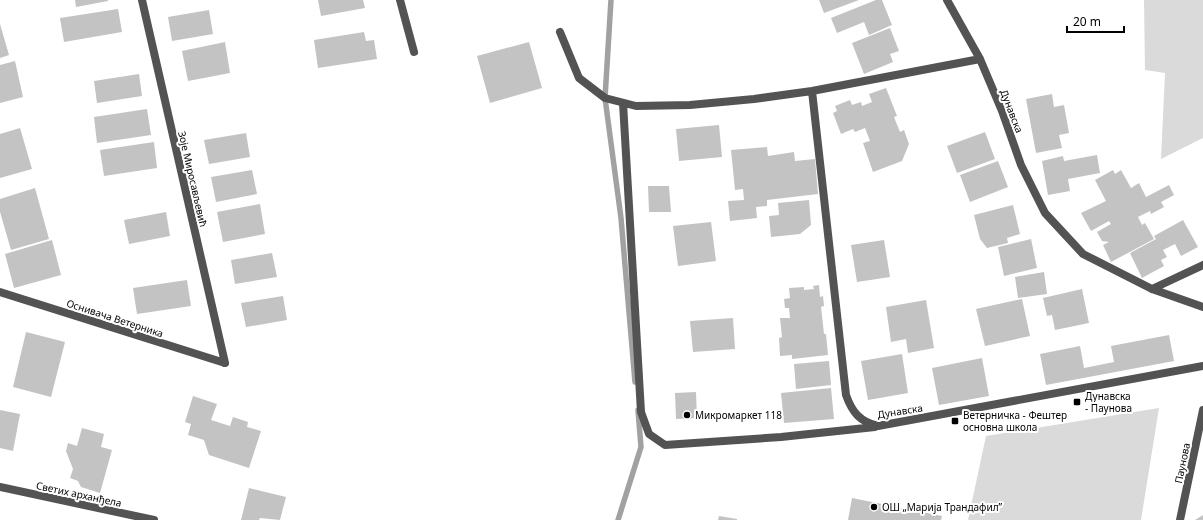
<svg xmlns="http://www.w3.org/2000/svg" width="1203" height="520" viewBox="0 0 1203 520" font-family="'Noto Sans',sans-serif">
<style>
.green{fill:#dadada}
.lines{fill:none;stroke-linecap:round;stroke-linejoin:round}
.stream{stroke:#a1a1a1;stroke-width:5.5}
.building{fill:#c3c3c3}
.street{stroke:#535353;stroke-width:8}
.poi-dot{fill:#000;stroke:#fff;stroke-width:1.5}
.labels{text-anchor:middle;stroke-width:4;stroke-linejoin:round;paint-order:stroke}
.street-label{font-size:10px;fill:#000;stroke:#fff}
.poi-label{font-size:10px;fill:#000;stroke:#fff;text-anchor:start}
</style>
<rect width="100%" height="100%" fill="#fff"/>
<!-- green -->
<path class="green" d="M 1144,0 L 1203,0 L 1203,138 L 1161,159 L 1165,73 L 1145,70 Z
M 1159,408 L 1141,520 L 968,520 L 986,436 Z"/>
<g class="lines">
<!-- stream -->
<path class="stream" d="M 611,0 L 605,98 L 621,218 L 635,382
M 618,520 L 641,447 L 638,410"/>
</g>
<!-- building -->
<path class="building" d="M 75,0 L 108,0 L 108,1 L 76,7 Z
M 318,0 L 363,0 L 365,8 L 321,16 Z
M 819,0 L 859,0 L 824,13 Z
M 876,0 L 882,0 L 892,25 L 869,35 L 864,22 L 837,33 L 831,18 Z
M 118,9 L 122,32 L 64,42 L 60,18 Z
M 209,10 L 213,34 L 172,41 L 168,17 Z
M 0,24 L 9,55 L 0,58 Z
M 890,28 L 899,51 L 890,54 L 893,62 L 864,74 L 852,43 Z
M 364,32 L 366,41 L 374,40 L 377,59 L 318,68 L 314,40 Z
M 225,42 L 230,73 L 188,81 L 182,51 Z
M 529,42 L 542,88 L 490,103 L 477,56 Z
M 15,61 L 23,97 L 0,103 L 0,65 Z
M 139,74 L 142,96 L 97,103 L 94,81 Z
M 886,88 L 897,116 L 894,117 L 900,132 L 904,130 L 909,144 L 902,161 L 873,172 L 863,143 L 870,141 L 865,128 L 855,132 L 853,129 L 841,134 L 833,113 L 837,111 L 835,106 L 850,100 L 852,105 L 861,102 L 862,106 L 872,102 L 869,94 Z
M 1052,94 L 1054,107 L 1064,105 L 1069,133 L 1059,135 L 1062,148 L 1036,153 L 1026,99 Z
M 147,109 L 151,135 L 97,143 L 94,117 Z
M 719,125 L 722,157 L 679,161 L 676,129 Z
M 20,128 L 32,169 L 0,178 L 0,134 Z
M 985,132 L 995,159 L 957,173 L 947,146 Z
M 246,133 L 250,157 L 209,164 L 204,140 Z
M 154,142 L 157,168 L 104,176 L 100,150 Z
M 767,147 L 768,156 L 794,152 L 795,161 L 815,159 L 818,194 L 767,200 L 767,206 L 756,207 L 757,218 L 730,221 L 728,201 L 744,200 L 743,189 L 735,190 L 731,150 Z
M 1097,155 L 1100,173 L 1068,179 L 1070,191 L 1048,195 L 1042,161 L 1063,156 L 1064,161 Z
M 998,161 L 1008,187 L 970,202 L 960,175 Z
M 252,170 L 257,194 L 216,202 L 211,177 Z
M 1113,170 L 1115,174 L 1121,170 L 1131,188 L 1139,183 L 1146,197 L 1169,185 L 1174,195 L 1161,202 L 1164,207 L 1151,214 L 1150,211 L 1138,217 L 1142,225 L 1145,223 L 1154,239 L 1111,262 L 1103,245 L 1109,242 L 1102,241 L 1097,232 L 1111,224 L 1109,221 L 1091,231 L 1081,213 L 1106,201 L 1095,180 Z
M 648,186 L 669,186 L 671,212 L 649,212 Z
M 35,188 L 49,239 L 11,250 L 0,212 L 0,199 Z
M 809,200 L 811,225 L 800,234 L 771,237 L 769,216 L 779,215 L 778,203 Z
M 260,204 L 265,234 L 223,242 L 217,212 Z
M 1013,205 L 1020,234 L 1007,238 L 1008,243 L 987,248 L 980,239 L 974,215 Z
M 166,212 L 170,236 L 129,244 L 124,220 Z
M 1183,220 L 1198,247 L 1181,256 L 1175,244 L 1163,250 L 1167,257 L 1161,260 L 1164,266 L 1142,278 L 1130,253 L 1156,239 L 1154,236 Z
M 711,222 L 716,261 L 678,266 L 673,226 Z
M 1031,239 L 1037,268 L 1004,276 L 998,247 Z
M 52,240 L 61,275 L 14,288 L 5,254 Z
M 884,240 L 890,277 L 857,282 L 851,245 Z
M 272,253 L 277,277 L 235,284 L 231,260 Z
M 1044,272 L 1047,294 L 1018,298 L 1015,277 Z
M 187,280 L 191,306 L 137,314 L 133,288 Z
M 819,285 L 820,297 L 823,296 L 824,306 L 821,307 L 824,334 L 826,334 L 828,355 L 792,359 L 792,355 L 780,356 L 779,338 L 782,337 L 780,318 L 790,318 L 789,308 L 785,308 L 784,299 L 790,298 L 789,288 L 804,287 L 804,290 L 814,289 L 813,286 Z
M 1082,289 L 1089,323 L 1055,330 L 1052,315 L 1047,316 L 1043,298 Z
M 283,296 L 287,320 L 246,327 L 241,303 Z
M 1022,299 L 1030,336 L 985,346 L 976,309 Z
M 926,300 L 934,348 L 908,353 L 906,339 L 891,342 L 886,307 Z
M 733,318 L 735,349 L 693,352 L 690,321 Z
M 26,332 L 65,342 L 51,397 L 13,387 Z
M 1169,335 L 1174,361 L 1046,385 L 1040,354 L 1080,346 L 1084,368 L 1114,362 L 1111,346 Z
M 902,354 L 908,393 L 868,400 L 861,361 Z
M 982,358 L 989,396 L 939,405 L 932,368 Z
M 829,361 L 831,385 L 796,389 L 794,364 Z
M 831,388 L 834,419 L 784,423 L 781,393 Z
M 696,392 L 697,418 L 676,419 L 675,393 Z
M 193,396 L 217,404 L 211,420 L 230,426 L 233,417 L 248,422 L 247,427 L 261,431 L 249,468 L 209,455 L 204,440 L 188,435 L 191,424 L 185,422 Z
M 0,410 L 20,414 L 13,451 L 0,448 Z
M 82,428 L 104,434 L 101,447 L 112,450 L 100,493 L 81,487 L 78,481 L 70,478 L 73,469 L 66,451 L 68,443 L 77,446 Z
M 249,488 L 286,497 L 280,520 L 260,518 L 259,520 L 241,520 Z
M 852,498 L 942,516 L 941,520 L 848,520 Z
M 1203,515 L 1203,520 L 1195,520 Z
M 719,516 L 737,519 L 737,520 L 718,520 Z"/>
<g class="lines">
<!-- street -->
<path class="street" d="M 142,0 L 225,363
M 400,0 L 414,52
M 947,0 L 980,59 L 1002,111 L 1021,165 L 1045,213 L 1083,254 L 1152,289 L 1203,307
M 560,32 L 579,78 L 605,98 L 636,106 L 690,105 L 754,99 L 812,91 L 980,59
M 812,91 L 846,395 C 852,412 860,422 878,426 L 1203,366
M 623,103 L 641,412 L 649,434 L 665,445 L 781,437 L 875,427
M 1152,289 L 1203,265
M 0,292 L 225,363
M 0,487 L 154,520
M 1180,520 L 1203,410"/>
</g>
<!-- markers -->
<g class="poi-dot">
<rect x="1073" y="398" width="8" height="8" rx="2"/>
<circle cx="687" cy="415" r="4"/>
<rect x="951" y="417" width="8" height="8" rx="2"/>
<circle cx="874" cy="507" r="4"/>
</g>
<g class="labels">
<!-- street labels -->
<g class="street-label">
<text transform="translate(1012 111) rotate(69)" y="4">Дунавска</text>
<text transform="translate(193 179) rotate(77)" y="4">Зоје Миросављевић</text>
<text transform="translate(115 318) rotate(18)" y="4">Оснивача Ветерника</text>
<text transform="translate(900 411) rotate(-9)" y="4">Дунавска</text>
<text transform="translate(1182 463) rotate(-78)" y="4">Паунова</text>
<text transform="translate(79 494) rotate(12)" y="4">Светих арханђела</text>
</g>
<!-- poi labels -->
<g class="poi-label">
<text x="1085" y="400">Дунавска<tspan x="1085" dy="12">- Паунова</tspan></text>
<text x="695" y="419">Микромаркет 118</text>
<text x="963" y="419">Ветерничка - Фештер<tspan x="963" dy="12">основна школа</tspan></text>
<text x="882" y="511">ОШ „Марија Трандафил”</text>
</g>
</g>
<!-- scale -->
<path d="M1067 26v6h57v-6" fill="none" stroke="#000000" stroke-width="2"/>
<text x="1073" y="26" font-size="12" fill="#000000" stroke="#ffffff" stroke-width="3" paint-order="stroke">20 m</text>
</svg>
